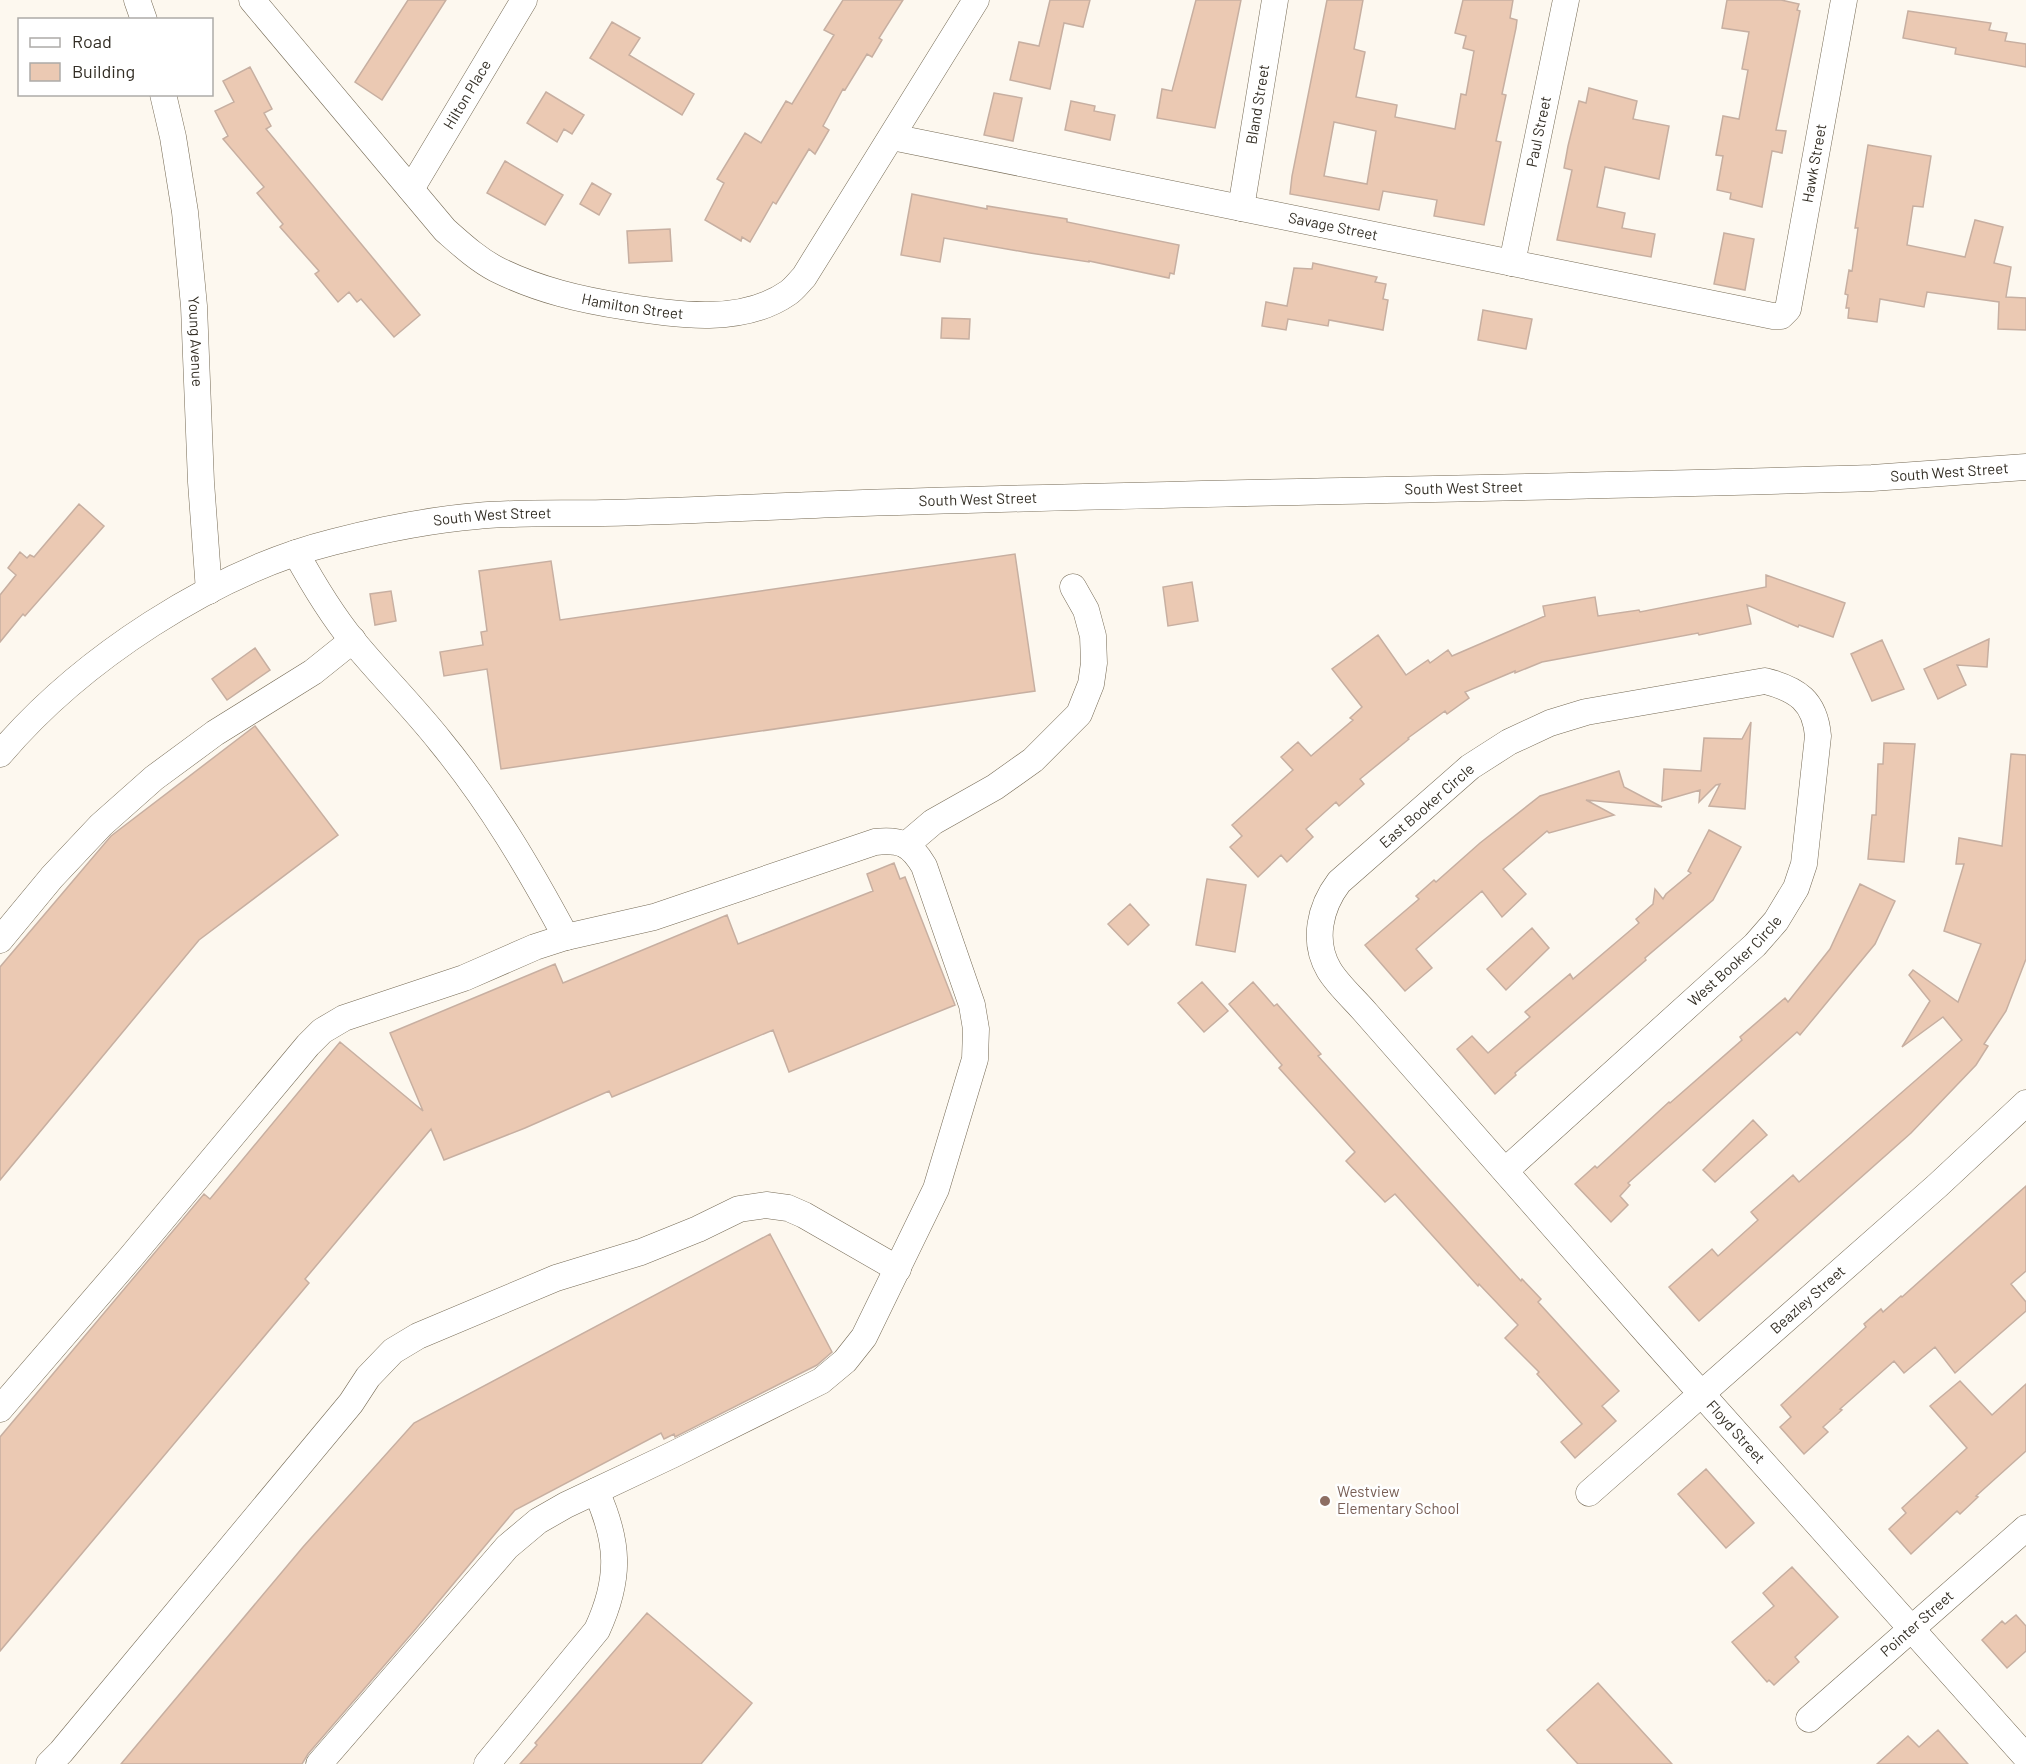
<svg xmlns="http://www.w3.org/2000/svg" width="2026" height="1764" viewBox="0 0 2026 1764" font-family="Barlow,sans-serif">
<style>
.building{fill:#ebc9b3;stroke:#c7afa1;stroke-width:1.5;fill-rule:evenodd}
.lines{fill:none;stroke-linecap:round;stroke-linejoin:round}
.minor-casing{stroke:#766b56;stroke-width:27}
.minor{stroke:#fff;stroke-width:26}
.education-dot{fill:#8d6e63;stroke:#fff;stroke-width:2}
.labels{text-anchor:middle;stroke-width:5;stroke-linejoin:round;paint-order:stroke}
.street-label{font-size:15px;fill:#332e25;stroke:#fff}
.education-label{font-size:15px;fill:#785e54;stroke:#fff;text-anchor:start}
</style>
<rect width="100%" height="100%" fill="#fdf8ef"/>
<!-- building -->
<path class="building" d="M 408,0 L 446,0 L 382,100 L 355,82 Z
M 843,0 L 903,0 L 879,38 L 882,40 L 872,57 L 867,54 L 845,90 L 843,89 L 823,126 L 829,130 L 815,154 L 809,149 L 776,204 L 773,202 L 750,242 L 742,237 L 741,241 L 705,220 L 724,183 L 717,179 L 745,133 L 761,143 L 786,101 L 792,104 L 834,35 L 824,30 Z
M 1050,0 L 1090,0 L 1083,27 L 1064,23 L 1050,89 L 1010,80 L 1019,42 L 1039,46 Z
M 1196,0 L 1241,0 L 1215,128 L 1157,118 L 1162,89 L 1172,91 Z
M 1327,0 L 1363,0 L 1354,49 L 1365,52 L 1356,97 L 1397,105 L 1395,117 L 1455,129 L 1461,94 L 1466,95 L 1474,51 L 1463,48 L 1466,36 L 1455,33 L 1463,0 L 1513,0 L 1510,18 L 1517,20 L 1516,28 L 1502,94 L 1506,95 L 1496,141 L 1501,142 L 1484,225 L 1434,216 L 1437,200 L 1383,191 L 1379,210 L 1290,194 L 1292,176 ZM 1334,122 L 1376,131 L 1367,184 L 1324,176 Z
M 1727,0 L 1781,0 L 1799,4 L 1797,10 L 1800,11 L 1776,130 L 1786,131 L 1782,153 L 1772,151 L 1762,207 L 1730,199 L 1731,193 L 1717,190 L 1723,156 L 1716,155 L 1723,116 L 1739,119 L 1748,70 L 1742,69 L 1749,32 L 1722,28 Z
M 1908,11 L 1991,23 L 1989,30 L 2007,33 L 2005,41 L 2026,44 L 2026,67 L 1955,54 L 1956,48 L 1903,38 Z
M 612,22 L 640,38 L 629,55 L 694,94 L 682,115 L 590,58 Z
M 250,67 L 272,109 L 264,113 L 271,126 L 266,129 L 420,315 L 394,337 L 361,299 L 357,302 L 349,292 L 338,302 L 315,274 L 319,271 L 280,227 L 283,224 L 257,193 L 264,187 L 223,139 L 228,136 L 215,111 L 234,102 L 223,81 Z
M 1589,88 L 1637,101 L 1633,119 L 1669,126 L 1659,179 L 1605,167 L 1597,207 L 1625,213 L 1622,228 L 1655,234 L 1651,257 L 1557,240 L 1572,170 L 1564,168 L 1568,146 L 1579,101 L 1586,103 Z
M 546,92 L 584,115 L 572,134 L 564,129 L 557,142 L 527,123 Z
M 994,93 L 1022,98 L 1013,141 L 984,135 Z
M 1071,101 L 1095,106 L 1094,111 L 1115,115 L 1110,140 L 1065,130 Z
M 1868,145 L 1931,156 L 1923,207 L 1913,206 L 1907,245 L 1965,257 L 1975,220 L 2003,227 L 1994,263 L 2011,267 L 2006,297 L 2026,298 L 2026,330 L 1998,329 L 1999,302 L 1927,292 L 1924,307 L 1880,299 L 1877,322 L 1848,318 L 1849,308 L 1846,308 L 1848,295 L 1845,294 L 1849,270 L 1852,271 L 1858,228 L 1855,228 Z
M 505,161 L 563,195 L 545,225 L 487,193 Z
M 592,183 L 611,194 L 599,215 L 580,204 Z
M 912,194 L 987,209 L 987,206 L 1067,219 L 1067,222 L 1179,245 L 1174,274 L 1170,273 L 1169,278 L 1089,261 L 1089,262 L 1030,253 L 944,238 L 940,262 L 901,255 Z
M 670,229 L 672,261 L 629,263 L 627,231 Z
M 1724,233 L 1754,239 L 1745,290 L 1714,284 Z
M 1313,263 L 1377,277 L 1375,282 L 1386,284 L 1383,299 L 1388,300 L 1383,330 L 1329,320 L 1328,326 L 1288,319 L 1286,330 L 1262,326 L 1266,302 L 1287,306 L 1294,268 L 1312,269 Z
M 1483,310 L 1532,319 L 1526,349 L 1478,340 Z
M 942,318 L 970,319 L 969,339 L 941,338 Z
M 79,504 L 104,526 L 25,616 L 23,614 L 0,642 L 0,595 L 16,575 L 8,568 L 20,552 L 27,558 L 30,555 L 34,557 Z
M 1015,554 L 1035,691 L 501,769 L 487,669 L 444,676 L 440,652 L 483,645 L 481,632 L 487,631 L 479,571 L 551,561 L 560,620 Z
M 1766,575 L 1845,603 L 1833,637 L 1799,625 L 1798,627 L 1747,605 L 1751,624 L 1699,635 L 1698,633 L 1542,662 L 1515,673 L 1515,671 L 1465,692 L 1469,698 L 1447,714 L 1445,711 L 1408,738 L 1409,739 L 1360,779 L 1364,784 L 1339,806 L 1336,802 L 1306,829 L 1313,837 L 1287,862 L 1281,855 L 1258,877 L 1230,847 L 1242,836 L 1232,825 L 1293,770 L 1281,757 L 1298,742 L 1311,756 L 1353,720 L 1350,718 L 1362,707 L 1332,669 L 1378,635 L 1406,675 L 1428,660 L 1430,663 L 1448,650 L 1452,656 L 1545,616 L 1543,606 L 1595,597 L 1598,616 L 1639,610 L 1640,612 L 1766,587 Z
M 1192,582 L 1198,621 L 1168,626 L 1163,587 Z
M 391,591 L 396,621 L 375,625 L 370,594 Z
M 1989,639 L 1987,667 L 1957,665 L 1966,685 L 1938,699 L 1924,669 Z
M 1882,640 L 1904,689 L 1872,701 L 1851,654 Z
M 255,648 L 270,670 L 227,700 L 212,679 Z
M 1751,722 L 1745,809 L 1709,806 L 1720,784 L 1716,785 L 1699,802 L 1700,790 L 1662,801 L 1664,769 L 1701,771 L 1704,738 L 1742,739 Z
M 255,726 L 338,835 L 199,940 L 0,1180 L 0,967 L 111,836 Z
M 1884,743 L 1915,744 L 1904,862 L 1868,859 L 1872,815 L 1876,815 L 1878,764 L 1883,764 Z
M 2011,754 L 2026,755 L 2026,959 L 2006,1011 L 1984,1044 L 1988,1046 L 1976,1065 L 1911,1133 L 1699,1321 L 1669,1287 L 1712,1249 L 1718,1256 L 1758,1220 L 1751,1212 L 1793,1175 L 1799,1182 L 1962,1040 L 1943,1017 L 1902,1047 L 1930,1001 L 1909,975 L 1913,970 L 1958,1002 L 1981,944 L 1944,931 L 1964,864 L 1956,864 L 1959,838 L 2002,846 Z
M 1619,771 L 1624,787 L 1662,807 L 1586,800 L 1614,815 L 1549,833 L 1547,831 L 1503,869 L 1526,894 L 1502,917 L 1482,891 L 1416,949 L 1432,968 L 1405,991 L 1365,945 L 1419,899 L 1416,896 L 1434,880 L 1436,882 L 1480,843 L 1540,796 Z
M 1709,830 L 1741,847 L 1713,900 L 1645,958 L 1646,960 L 1515,1073 L 1516,1075 L 1495,1094 L 1457,1049 L 1472,1036 L 1488,1053 L 1530,1017 L 1525,1012 L 1570,974 L 1573,979 L 1639,923 L 1636,919 L 1653,904 L 1655,889 L 1663,899 L 1666,894 L 1691,873 L 1688,871 Z
M 894,863 L 900,879 L 905,877 L 955,1005 L 789,1072 L 773,1030 L 612,1097 L 609,1091 L 525,1128 L 444,1160 L 431,1129 L 305,1279 L 309,1283 L 0,1651 L 0,1437 L 204,1194 L 210,1199 L 340,1042 L 423,1111 L 390,1033 L 555,964 L 563,983 L 727,915 L 738,944 L 873,891 L 867,874 Z
M 1207,879 L 1246,885 L 1235,952 L 1196,945 Z
M 1860,884 L 1895,901 L 1875,944 L 1800,1035 L 1797,1032 L 1628,1183 L 1630,1185 L 1620,1196 L 1628,1205 L 1611,1222 L 1575,1184 L 1595,1166 L 1597,1168 L 1669,1102 L 1670,1103 L 1742,1040 L 1740,1037 L 1785,998 L 1788,1002 L 1830,949 Z
M 1130,904 L 1149,925 L 1128,945 L 1108,924 Z
M 1532,928 L 1549,948 L 1506,990 L 1487,969 Z
M 1202,982 L 1228,1011 L 1204,1032 L 1178,1003 Z
M 1253,982 L 1274,1006 L 1277,1004 L 1321,1054 L 1318,1056 L 1521,1281 L 1522,1279 L 1541,1299 L 1538,1302 L 1619,1391 L 1602,1406 L 1616,1421 L 1575,1458 L 1561,1442 L 1582,1424 L 1537,1374 L 1539,1372 L 1505,1338 L 1518,1325 L 1479,1284 L 1478,1286 L 1395,1194 L 1385,1202 L 1346,1161 L 1355,1152 L 1279,1068 L 1282,1065 L 1229,1004 Z
M 1753,1120 L 1767,1135 L 1715,1182 L 1703,1170 Z
M 2026,1186 L 2026,1271 L 2011,1284 L 2026,1302 L 2026,1311 L 1955,1373 L 1935,1347 L 1904,1373 L 1894,1361 L 1840,1409 L 1842,1410 L 1823,1427 L 1828,1432 L 1804,1454 L 1780,1427 L 1791,1417 L 1781,1405 L 1866,1327 L 1864,1324 L 1881,1309 L 1883,1312 L 1901,1296 L 1902,1297 Z
M 770,1234 L 832,1352 L 817,1365 L 675,1437 L 674,1434 L 664,1439 L 661,1433 L 515,1510 L 414,1631 L 308,1754 L 302,1764 L 121,1764 L 303,1547 L 414,1423 Z
M 1960,1381 L 1992,1415 L 2026,1384 L 2026,1451 L 1976,1496 L 1978,1497 L 1960,1514 L 1957,1511 L 1911,1554 L 1889,1529 L 1906,1513 L 1902,1508 L 1967,1448 L 1930,1406 Z
M 1706,1469 L 1754,1523 L 1726,1548 L 1678,1494 Z
M 1792,1567 L 1838,1617 L 1795,1657 L 1799,1662 L 1774,1685 L 1769,1680 L 1767,1682 L 1732,1642 L 1774,1606 L 1763,1593 Z
M 647,1613 L 752,1703 L 701,1764 L 520,1764 L 537,1745 L 535,1743 Z
M 2016,1615 L 2026,1626 L 2026,1651 L 2007,1668 L 1982,1640 L 2002,1621 L 2005,1624 Z
M 1598,1683 L 1672,1764 L 1578,1764 L 1547,1730 Z
M 1938,1730 L 1968,1764 L 1877,1764 L 1908,1736 L 1919,1747 Z"/>
<g class="lines">
<!-- minor casing -->
<g class="minor-casing">
<g id="minor">
<path d="M 137,0 L 144,20"/>
<path id="s1" d="M 252,0 L 445,230 C 461,244 477,259 496,269 C 538,290 581,300 627,307 C 678,315 742,325 788,293 C 794,289 799,282 804,277 L 976,0"/>
<path id="s2" d="M 163,94 L 173,137 L 185,212 L 194,306 L 201,482 L 209,591"/>
<path id="s3" d="M 892,137 L 1773,316 L 1781,316 L 1788,309 L 1844,0"/>
<path id="s4" d="M 411,189 L 524,0"/>
<path id="s5" d="M 1241,208 L 1275,0"/>
<path id="s6" d="M 1512,263 L 1566,0"/>
<path d="M 296,553 C 313,584 331,614 353,641 C 381,675 413,707 440,741 C 490,802 529,868 566,937"/>
<path id="s7" d="M 0,754 C 80,660 213,572 333,542 C 380,530 428,520 477,516 C 519,512 562,514 604,513 C 682,511 760,507 838,504 C 1182,492 1527,489 1872,478 L 2026,467"/>
<path d="M 906,845 L 933,822 L 995,787 L 1033,760 L 1079,714 L 1091,684 L 1094,663 L 1093,636 L 1086,610 L 1073,587"/>
<path d="M 0,940 L 52,877 L 101,825 L 154,778 L 215,733 L 313,672 L 353,640"/>
<path id="s8" d="M 1506,1170 L 1755,945 L 1776,921 L 1796,888 L 1804,864 L 1818,736 C 1815,701 1797,689 1765,681 L 1586,712 L 1550,723 L 1509,742 L 1470,767 L 1339,882 C 1320,907 1312,941 1329,970 C 1338,985 1354,999 1366,1013 L 1648,1334 L 2026,1757"/>
<path d="M 0,1409 L 131,1257 L 308,1045 L 322,1031 L 344,1018 L 464,978 L 535,947 L 566,937 L 654,917 L 875,842 C 901,839 911,844 924,866 L 972,1005 L 976,1029 L 975,1059 L 936,1189 L 864,1337 L 845,1361 L 821,1381 L 672,1455 L 566,1505 L 538,1521 L 507,1547 L 319,1764"/>
<path id="s9" d="M 1589,1493 L 1937,1186 L 2026,1103"/>
<path id="s10" d="M 1809,1719 L 2026,1528"/>
<path d="M 49,1764 L 61,1752 L 351,1403 L 368,1377 L 393,1351 L 418,1336 L 556,1278 L 641,1252 L 698,1229 L 739,1209 L 766,1205 L 788,1208 L 804,1215 L 898,1269"/>
<path d="M 487,1764 L 597,1630 C 621,1578 619,1542 596,1491"/>
</g>
</g>
<!-- minor -->
<use href="#minor" class="minor"/>
</g>
<!-- markers -->
<circle class="education-dot" cx="1325" cy="1501" r="6"/>
<g class="labels">
<!-- street labels -->
<g class="street-label">
<text dy="5" stroke="none"><textPath href="#s4" startOffset="110">Hilton Place</textPath></text>
<text dy="5" stroke="none"><textPath href="#s5" startOffset="105">Bland Street</textPath></text>
<text dy="5" stroke="none"><textPath href="#s6" startOffset="134">Paul Street</textPath></text>
<text dy="5" stroke="none"><textPath href="#s3" startOffset="1065">Hawk Street</textPath></text>
<text dy="5" stroke="none"><textPath href="#s3" startOffset="450">Savage Street</textPath></text>
<text dy="5" stroke="none"><textPath href="#s1" startOffset="507">Hamilton Street</textPath></text>
<text dy="5" stroke="none"><textPath href="#s2" startOffset="250">Young Avenue</textPath></text>
<text dy="5" stroke="none"><textPath href="#s7" startOffset="2020">South West Street</textPath></text>
<text dy="5" stroke="none"><textPath href="#s7" startOffset="1534">South West Street</textPath></text>
<text dy="5" stroke="none"><textPath href="#s7" startOffset="1048">South West Street</textPath></text>
<text dy="5" stroke="none"><textPath href="#s7" startOffset="562">South West Street</textPath></text>
<text transform="translate(1427 806) rotate(-41)" y="5">East Booker Circle</text>
<text dy="5" stroke="none"><textPath href="#s8" startOffset="310">West Booker Circle</textPath></text>
<text dy="5" stroke="none"><textPath href="#s9" startOffset="292">Beazley Street</textPath></text>
<text dy="5" stroke="none"><textPath href="#s8" startOffset="1838">Floyd Street</textPath></text>
<text dy="5" stroke="none"><textPath href="#s10" startOffset="144">Pointer Street</textPath></text>
</g>
<!-- education labels -->
<g class="education-label">
<text x="1337" y="1497">Westview<tspan x="1337" dy="17">Elementary School</tspan></text>
</g>
</g>
<!-- legend -->
<rect x="18" y="18" width="195" height="78" fill="#ffffff" stroke="#adaba8" stroke-width="1.5"/>
<rect x="30" y="38" width="30" height="9" fill="#ffffff" stroke="#adaba8" stroke-width="1.5"/>
<text x="72" y="48" font-size="18" fill="#332e25">Road</text>
<rect x="30" y="63" width="30" height="18" fill="#ebc9b3" stroke="#adaba8" stroke-width="1.5"/>
<text x="72" y="78" font-size="18" fill="#332e25">Building</text>
</svg>
